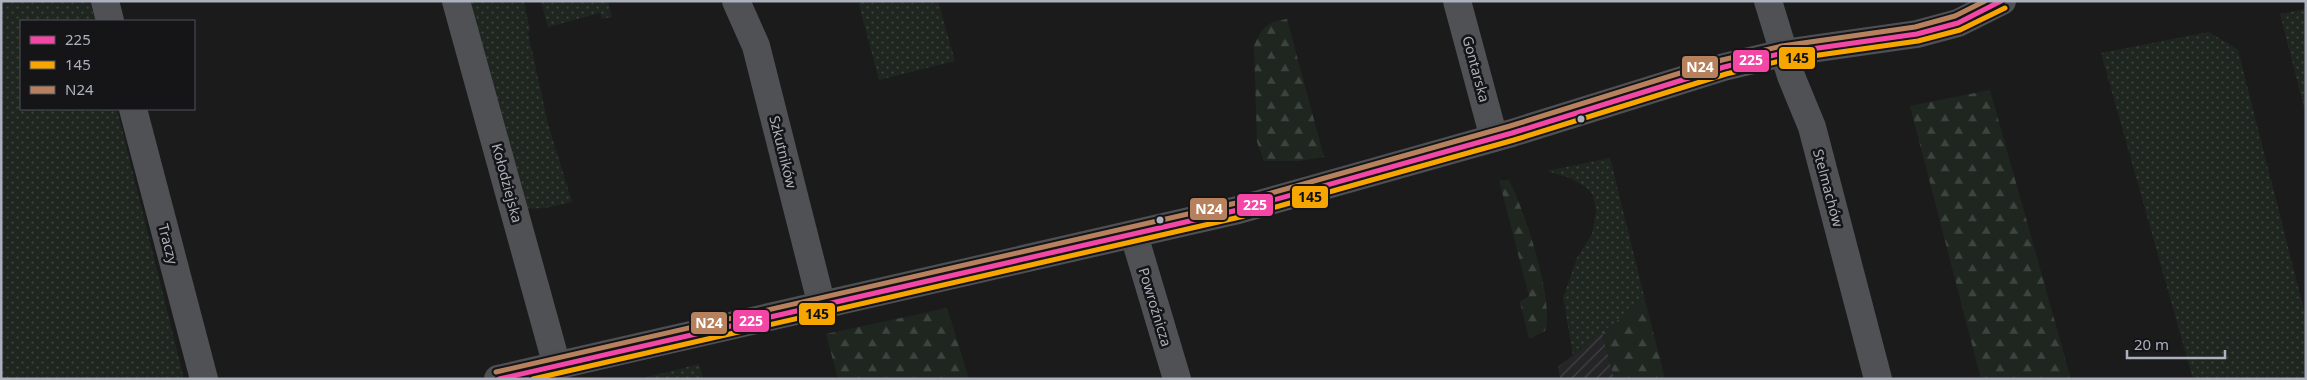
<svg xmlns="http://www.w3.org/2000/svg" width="2307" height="380" viewBox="0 0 2307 380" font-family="'Noto Sans',sans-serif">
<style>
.industrial{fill:url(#industrial-furrows)}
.grass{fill:url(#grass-dots)}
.forest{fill:url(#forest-firs)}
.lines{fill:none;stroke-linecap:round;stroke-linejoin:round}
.street{stroke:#4f5155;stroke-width:28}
.secondary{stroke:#4e4f53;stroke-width:28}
.bus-1-casing{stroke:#151518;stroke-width:9}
.bus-2-casing{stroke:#151518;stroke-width:9}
.bus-3-casing{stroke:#151518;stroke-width:9}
.bus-1{stroke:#f346a5;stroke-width:5}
.bus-2{stroke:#f7a600;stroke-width:5}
.bus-3{stroke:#b6815c;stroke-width:5}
.bus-dot{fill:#acb1bd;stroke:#151518;stroke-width:2}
.labels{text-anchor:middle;stroke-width:5;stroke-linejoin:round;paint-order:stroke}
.street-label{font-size:14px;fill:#acb1bd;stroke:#151518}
.line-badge{stroke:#151518;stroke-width:2}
.badge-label{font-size:14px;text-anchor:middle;font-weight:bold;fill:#fff}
.pale-badge-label{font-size:14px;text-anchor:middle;font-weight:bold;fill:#111}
</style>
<defs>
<pattern id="industrial-furrows" width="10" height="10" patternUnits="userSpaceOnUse" patternTransform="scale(1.25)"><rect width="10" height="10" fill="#252528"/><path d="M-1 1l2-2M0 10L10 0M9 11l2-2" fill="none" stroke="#424245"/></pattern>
<pattern id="grass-dots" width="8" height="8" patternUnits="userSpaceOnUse" patternTransform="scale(1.25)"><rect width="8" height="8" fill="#1f2620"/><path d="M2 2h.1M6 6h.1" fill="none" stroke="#3d433e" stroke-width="1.8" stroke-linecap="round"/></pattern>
<pattern id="forest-firs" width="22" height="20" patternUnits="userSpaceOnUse" patternTransform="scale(1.25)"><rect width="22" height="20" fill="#1f2620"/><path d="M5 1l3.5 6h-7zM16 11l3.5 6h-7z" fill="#3d433e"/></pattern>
</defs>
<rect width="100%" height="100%" fill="#1b1b1c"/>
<!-- industrial -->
<path class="industrial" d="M 1602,332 L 1614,379 L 1560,379 L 1558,367 Z"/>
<!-- grass -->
<path class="grass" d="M 1,1 L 90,1 L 95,21 L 21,21 L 21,109 L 117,109 L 184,379 L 1,379 Z
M 466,1 L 524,1 L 530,31 L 528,32 L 548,124 L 572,202 L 545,208 L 521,209 Z
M 541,1 L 608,1 L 612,17 L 602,19 L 600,13 L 548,27 Z
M 858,1 L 938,1 L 955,61 L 879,80 Z
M 2306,9 L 2306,115 L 2280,14 Z
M 2209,32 L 2238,50 L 2306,318 L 2306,379 L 2193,379 L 2101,53 Z
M 1610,158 L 1645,300 L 1573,355 L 1563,298 L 1577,258 L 1592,234 L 1596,211 L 1593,195 L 1586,187 L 1570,178 L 1547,171 Z
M 699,364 L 703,379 L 640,379 Z"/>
<!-- forest -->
<path class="forest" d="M 1287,19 L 1324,157 L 1299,161 L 1264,161 L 1257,142 L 1254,46 C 1262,27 1267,22 1287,19 Z
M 1990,90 L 2071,379 L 1981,379 L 1910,106 Z
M 1499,180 L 1509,180 C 1524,209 1555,301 1545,331 L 1529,339 L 1520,302 L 1529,296 Z
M 1645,300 L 1665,379 L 1614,379 L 1602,332 Z
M 947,308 L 969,379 L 838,379 L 826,334 Z"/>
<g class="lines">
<!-- street -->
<path class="street" d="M 105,1 L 110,21
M 456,1 L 557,366
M 736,1 L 756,46 L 822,306
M 1457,1 L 1494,138
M 1768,1 L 1791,76 L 1812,127 L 1878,379
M 133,109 L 204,379
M 1134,235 L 1177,379"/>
<!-- secondary -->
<path class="secondary" d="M 498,379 L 1238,210 L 1512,133 L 1724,67 L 1783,53 L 1917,34 L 1958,23 L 2002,1"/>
<!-- bus-1 casing -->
<g class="bus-1-casing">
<path id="bus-1" d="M 499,379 L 1238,210 L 1512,133 L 1724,67 L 1783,53 L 1917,34 L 1958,23 L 2001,1"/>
</g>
<!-- bus-2 casing -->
<g class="bus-2-casing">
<path id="bus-2" d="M 533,379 L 1240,217 L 1514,140 L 1726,74 L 1784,60 L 1918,41 L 1960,30 L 2005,8"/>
</g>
<!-- bus-3 casing -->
<g class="bus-3-casing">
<path id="bus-3" d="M 496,372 L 1236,203 L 1510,126 L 1722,60 L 1782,46 L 1915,27 L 1955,16 L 1985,1"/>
</g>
<!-- bus-1 -->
<use href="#bus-1" class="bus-1"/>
<!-- bus-2 -->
<use href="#bus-2" class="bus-2"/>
<!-- bus-3 -->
<use href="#bus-3" class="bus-3"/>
</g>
<!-- markers -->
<g class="bus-dot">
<circle cx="1581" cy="119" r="4.5"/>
<circle cx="1160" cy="220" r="4.5"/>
</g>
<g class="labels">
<!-- street labels -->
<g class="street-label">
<text transform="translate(1476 69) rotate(75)" y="5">Gontarska</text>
<text transform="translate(783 152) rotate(76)" y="5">Szkutników</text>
<text transform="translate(507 183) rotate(75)" y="5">Kołodziejska</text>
<text transform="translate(1828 188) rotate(75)" y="5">Stelmachów</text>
<text transform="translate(168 244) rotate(75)" y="5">Traczy</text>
<text transform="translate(1155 307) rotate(73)" y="5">Powroźnicza</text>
</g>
</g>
<g class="line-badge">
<rect x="1778" y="46" width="38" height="24" rx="5" fill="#f7a600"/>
<rect x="1732" y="49" width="38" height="24" rx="5" fill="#f346a5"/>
<rect x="1681" y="55" width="38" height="24" rx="5" fill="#b6815c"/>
<rect x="1291" y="185" width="38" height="24" rx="5" fill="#f7a600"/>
<rect x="1236" y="193" width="38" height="24" rx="5" fill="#f346a5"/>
<rect x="1189" y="197" width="39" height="24" rx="5" fill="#b6815c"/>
<rect x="798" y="302" width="38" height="24" rx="5" fill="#f7a600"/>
<rect x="732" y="309" width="38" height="24" rx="5" fill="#f346a5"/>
<rect x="690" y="311" width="38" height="24" rx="5" fill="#b6815c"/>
</g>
<g class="badge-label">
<text x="1751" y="65">225</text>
<text x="1700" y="72">N24</text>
<text x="1255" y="210">225</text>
<text x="1209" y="214">N24</text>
<text x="751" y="326">225</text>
<text x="709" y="328">N24</text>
</g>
<g class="pale-badge-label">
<text x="1797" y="63">145</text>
<text x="1310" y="202">145</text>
<text x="817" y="319">145</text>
</g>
<!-- border -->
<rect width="2307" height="380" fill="none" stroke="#acb1bd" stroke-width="5"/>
<!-- legend -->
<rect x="20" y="20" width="175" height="90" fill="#151518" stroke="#51535a"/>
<rect x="30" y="36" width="25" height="8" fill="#f346a5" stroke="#51535a"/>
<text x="65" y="45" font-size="15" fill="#acb1bd">225</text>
<rect x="30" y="61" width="25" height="8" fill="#f7a600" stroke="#51535a"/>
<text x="65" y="70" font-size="15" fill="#acb1bd">145</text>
<rect x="30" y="86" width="25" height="8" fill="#b6815c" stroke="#51535a"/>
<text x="65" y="95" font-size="15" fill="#acb1bd">N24</text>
<!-- scale -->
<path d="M2127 350v8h98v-8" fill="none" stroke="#acb1bd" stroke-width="2.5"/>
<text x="2134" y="350" font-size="15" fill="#acb1bd" stroke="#151518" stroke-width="4" paint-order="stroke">20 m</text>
</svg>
